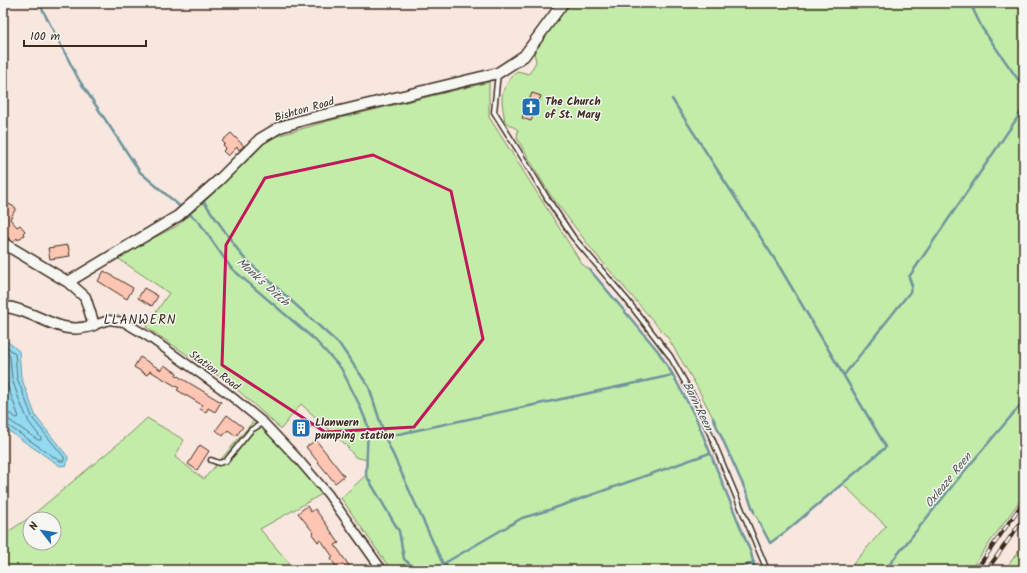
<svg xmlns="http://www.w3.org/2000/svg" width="1027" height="573" viewBox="0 0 1027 573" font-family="Kalam,sans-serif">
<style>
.green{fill:#c2eca8;stroke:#7e8b63;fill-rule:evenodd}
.water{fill:#91daf2;stroke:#6f949d}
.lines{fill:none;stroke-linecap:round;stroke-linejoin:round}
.shore{stroke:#5d7073;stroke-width:1}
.stream{stroke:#6f949d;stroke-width:2.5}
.building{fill:#fec5b3;stroke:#3b2a1e}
.service-casing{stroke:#3b2a1e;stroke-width:7}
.minor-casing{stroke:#3b2a1e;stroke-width:11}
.tertiary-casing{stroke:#3b2a1e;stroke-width:13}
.service{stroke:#f6f6f2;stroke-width:4}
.minor{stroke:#f6f6f2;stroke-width:8}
.tertiary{stroke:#f6f6f2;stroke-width:10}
.rail-casing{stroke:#3b2a1e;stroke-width:4}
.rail{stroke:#f6f6f2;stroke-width:2.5;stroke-dasharray:8;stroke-linecap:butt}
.marked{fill:none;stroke:#c2185b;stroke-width:3;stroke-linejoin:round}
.labels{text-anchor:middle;stroke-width:3;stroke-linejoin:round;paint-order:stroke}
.poi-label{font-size:11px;font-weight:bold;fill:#3b2a1e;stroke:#f6f6f2;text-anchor:start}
.street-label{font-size:11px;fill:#3b2a1e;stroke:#f6f6f2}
.water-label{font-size:12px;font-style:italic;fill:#505653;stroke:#f6f6f2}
.quarter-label{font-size:13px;letter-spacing:1px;fill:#3b2a1e;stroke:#f6f6f2}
</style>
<rect width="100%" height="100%" fill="#f8e7df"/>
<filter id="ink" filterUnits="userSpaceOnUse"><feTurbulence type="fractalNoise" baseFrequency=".025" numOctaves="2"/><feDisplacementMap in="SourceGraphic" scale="8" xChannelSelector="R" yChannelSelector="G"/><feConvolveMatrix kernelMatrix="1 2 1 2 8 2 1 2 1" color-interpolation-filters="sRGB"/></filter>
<g filter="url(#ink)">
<!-- green -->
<path class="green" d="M 569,3 L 1024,3 L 1024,495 L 970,570 L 848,570 L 886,526 L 843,484 L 784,533 L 770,543 L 754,512 L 748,496 L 713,418 L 696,385 L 668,338 L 593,251 L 549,193 L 517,138 L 518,130 L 505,122 C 501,95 498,93 517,71 L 529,74 L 536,62 L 534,52 Z
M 489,82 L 489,117 L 582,264 L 590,270 L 606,288 L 658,351 L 673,375 L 696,418 L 751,553 L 754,562 L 736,570 L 391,570 L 341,498 L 366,475 L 367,460 L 355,457 L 345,444 L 301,404 L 281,429 L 232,385 L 146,327 L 169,293 L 116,257 L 177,226 L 204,202 L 270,138 L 332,120 Z
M 257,417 L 322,494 L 260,529 L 295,570 L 3,570 L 3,535 L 29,518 L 131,433 L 147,418 L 184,440 L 175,457 L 204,479 ZM 30,519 L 54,519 L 54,543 L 30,543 Z
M 1024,543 L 1024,570 L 1005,570 Z"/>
<!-- water -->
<path class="water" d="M 7,341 L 19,351 L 21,377 L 36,417 L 68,457 L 67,465 L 60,466 L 3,427 L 3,343 Z"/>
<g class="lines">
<!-- shore -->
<path class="shore" d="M 3,346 L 7,347 L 15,354 L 17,378 L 33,419 L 64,457 L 64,461 L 60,461 L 7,425 L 3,424
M 3,352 L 6,352 L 10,356 L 12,379 L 20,402 L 29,422 L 41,438 L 41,440 L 38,440 L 9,420 L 3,419
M 3,358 L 6,382 L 19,417 L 17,418 L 10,414 L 3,413"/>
<!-- stream -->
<path class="stream" d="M 39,3 L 79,80 L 140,172 L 183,209
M 972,7 L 982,28 L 1024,88
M 672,99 L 779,266 L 886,447 L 784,533 L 770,543 L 759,522
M 204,202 L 243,257 L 340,345 L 369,387 L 385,437 L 443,564 L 452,570
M 187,212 L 199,222 L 231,268 L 315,340 L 341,368 L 359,404 L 368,426 L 366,475 L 399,531 L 404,559 L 416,570
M 590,270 L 658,351 L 673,375 L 696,418 L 751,553 L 755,570
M 844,375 L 910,292 L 912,286 L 909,277 L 1024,108
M 713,418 L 748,496 L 754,512
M 385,437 L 673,375
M 443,564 L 522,518 L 549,510 L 710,453
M 736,570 L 754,562
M 885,570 L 957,480 L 1024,401"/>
</g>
<!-- building -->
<path class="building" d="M 532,93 L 541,96 L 531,121 L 522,118 Z
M 231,133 L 244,146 L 239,150 L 237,147 L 228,156 L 223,151 L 226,148 L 223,145 L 225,144 L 222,141 Z
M 7,203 L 16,208 L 10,219 L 17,227 L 20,225 L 25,231 L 23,233 L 24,235 L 18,240 L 17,238 L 13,242 L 3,233 L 3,209 Z
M 68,245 L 70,256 L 50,259 L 48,248 Z
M 104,271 L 133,288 L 127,299 L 98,281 Z
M 144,288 L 158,296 L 152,306 L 138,298 Z
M 140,357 L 161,370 L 164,365 L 177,373 L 176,375 L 221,402 L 215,412 L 208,408 L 206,412 L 200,409 L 202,405 L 177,390 L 179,388 L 150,371 L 147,375 L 134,367 Z
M 227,415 L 243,427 L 236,436 L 228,430 L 223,436 L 216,430 Z
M 302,419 L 311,427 L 301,438 L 292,429 Z
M 316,440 L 344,476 L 335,483 L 306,447 Z
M 200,445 L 209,451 L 197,470 L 188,464 Z
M 307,506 L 311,512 L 315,509 L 324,521 L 339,543 L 335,545 L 352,570 L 338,570 L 331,559 L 333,557 L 321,540 L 318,542 L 312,534 L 314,533 L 298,513 Z"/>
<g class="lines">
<!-- service casing -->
<g class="service-casing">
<path id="service" d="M 498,73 L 494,112 L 518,150 L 547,198 L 573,237 L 626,299 L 670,356 L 698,405 L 767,570
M 211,460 L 219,463 L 226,461 L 251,430 L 263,423"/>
</g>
<!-- minor casing -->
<g class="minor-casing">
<path id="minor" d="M 94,325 L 109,320 L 124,322 L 149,337 L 226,392 L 264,423 L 298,459 L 328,494 L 382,570"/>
</g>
<!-- tertiary casing -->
<g class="tertiary-casing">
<path id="tertiary" d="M 3,243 L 68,282 L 85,297 L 94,325 C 64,336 46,318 19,310 C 14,308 8,307 3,307
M 68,282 L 178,216 L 220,179 L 260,139 L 280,127 L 303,120 L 498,73 L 524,56 L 563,3"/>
</g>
<!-- service -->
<use href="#service" class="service"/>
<!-- minor -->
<use href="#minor" class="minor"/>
<!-- tertiary -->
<use href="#tertiary" class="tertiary"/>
<!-- rail casing -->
<g class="rail-casing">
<path id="rail" d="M 976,570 L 1024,501
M 987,570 L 1024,518"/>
</g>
<!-- rail -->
<use href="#rail" class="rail"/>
</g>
</g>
<!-- marked area -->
<path class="marked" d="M 373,155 L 451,191 L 483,339 L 414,427 L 325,432 L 222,365 L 226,245 L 265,178 Z"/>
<!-- icons -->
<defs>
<g id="church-square" transform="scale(1)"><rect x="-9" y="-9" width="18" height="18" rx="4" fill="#1f6fb2" stroke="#f6f6f2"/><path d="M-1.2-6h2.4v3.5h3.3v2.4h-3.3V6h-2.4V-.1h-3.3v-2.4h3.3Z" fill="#fff"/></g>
<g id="building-square" transform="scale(1)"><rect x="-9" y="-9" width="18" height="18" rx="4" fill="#1f6fb2" stroke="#f6f6f2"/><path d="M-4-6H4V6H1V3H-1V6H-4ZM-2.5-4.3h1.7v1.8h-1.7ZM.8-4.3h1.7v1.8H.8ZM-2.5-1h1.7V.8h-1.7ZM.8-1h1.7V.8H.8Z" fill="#fff"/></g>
</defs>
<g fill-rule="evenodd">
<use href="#church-square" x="531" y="107"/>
<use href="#building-square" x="301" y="428"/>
</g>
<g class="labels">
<!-- poi labels -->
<g class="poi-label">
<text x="545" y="105">The Church<tspan x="545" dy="13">of St. Mary</tspan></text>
<text x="315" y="426">Llanwern<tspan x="315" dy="13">pumping station</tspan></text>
</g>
<!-- street labels -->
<g class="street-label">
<text transform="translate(304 109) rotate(-16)" y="4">Bishton Road</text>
<text transform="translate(215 370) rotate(36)" y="4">Station Road</text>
</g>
<!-- water labels -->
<g class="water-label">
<text transform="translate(263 282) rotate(42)" y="4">Monk's Ditch</text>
<text transform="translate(698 406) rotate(64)" y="4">Barn Reen</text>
<text transform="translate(948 480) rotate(-51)" y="4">Oxleaze Reen</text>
</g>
<!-- quarter labels -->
<g class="quarter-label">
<text x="140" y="324">LLANWERN</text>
</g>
</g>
<!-- margin -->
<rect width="1027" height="573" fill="none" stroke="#f6f6f2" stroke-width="16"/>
<rect x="8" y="8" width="1011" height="557" fill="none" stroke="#3b2a1e" stroke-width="1.5" filter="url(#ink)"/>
<!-- north arrow -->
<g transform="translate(42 531) rotate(301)"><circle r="19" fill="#f6f6f2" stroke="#aba49d"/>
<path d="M0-3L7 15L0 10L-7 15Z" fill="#1f6fb2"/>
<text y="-6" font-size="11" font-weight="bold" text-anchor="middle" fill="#3b2a1e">N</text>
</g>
<!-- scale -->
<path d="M24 40v6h122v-6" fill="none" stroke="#3b2a1e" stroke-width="2"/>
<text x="30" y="40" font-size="12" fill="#3b2a1e" stroke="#f6f6f2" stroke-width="3" paint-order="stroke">100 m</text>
</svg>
